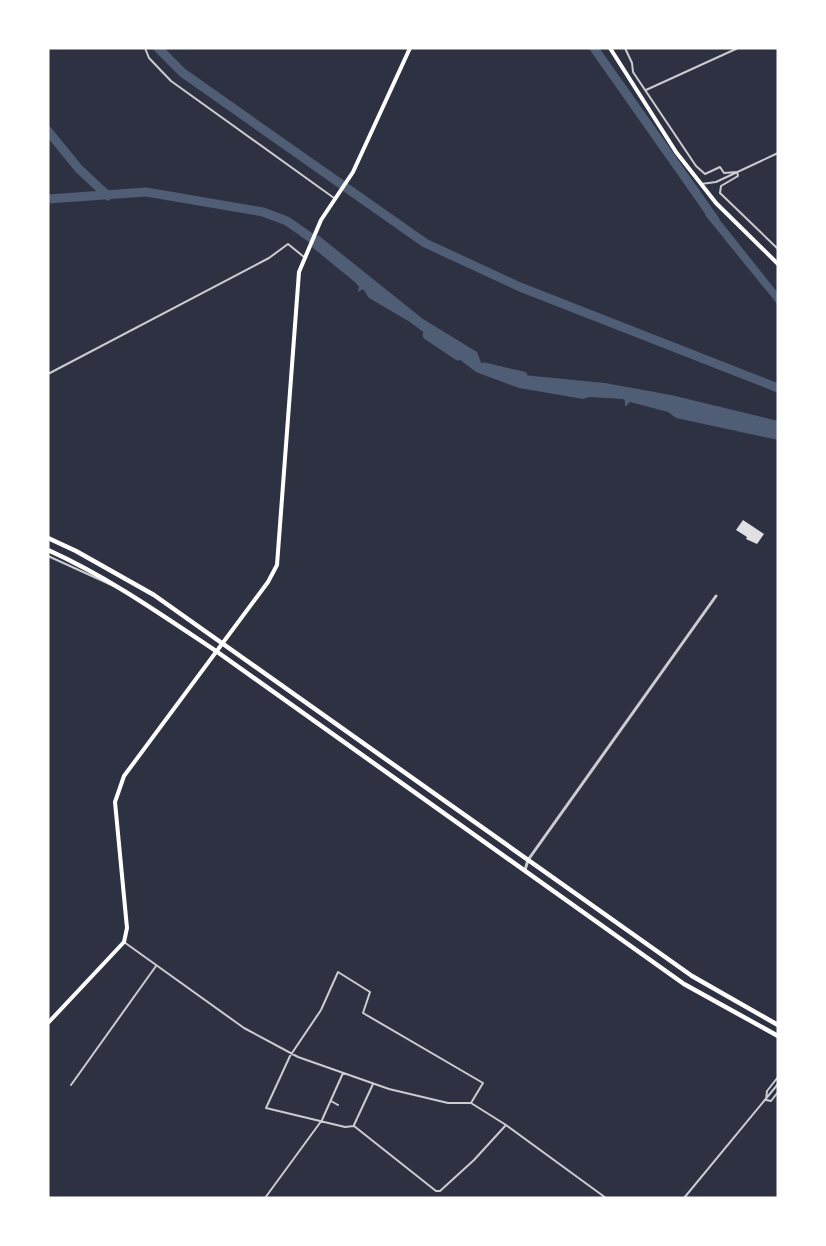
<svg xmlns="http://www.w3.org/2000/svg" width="826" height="1246" viewBox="0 0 826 1246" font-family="'Space Grotesk',sans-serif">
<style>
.water{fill:#4f5d75}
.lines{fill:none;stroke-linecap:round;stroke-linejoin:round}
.river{stroke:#4f5d75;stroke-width:9}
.building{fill:#e0e0e3}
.minor{stroke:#caccd0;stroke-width:2}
.tertiary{stroke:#caccd0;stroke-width:3}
.secondary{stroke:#fff;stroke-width:4}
.primary{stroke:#fff;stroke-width:4}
.trunk{stroke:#fff;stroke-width:4.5}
</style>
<rect width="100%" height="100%" fill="#2d3142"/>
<!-- water -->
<path class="water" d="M 711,209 L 778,293 L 778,305 L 705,215 Z
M 318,235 L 423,319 L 477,352 L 482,365 L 504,373 L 605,383 L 671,395 L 778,421 L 778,440 L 676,418 L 668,412 L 630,402 L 625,407 L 625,401 L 623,399 L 589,397 L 583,399 L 519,388 L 476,372 L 410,322 L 369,298 L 363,289 L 358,292 L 359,287 L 356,283 L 312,247 Z"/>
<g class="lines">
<!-- river -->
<path class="river" d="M 158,48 L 183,73 L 425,243 L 520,287 L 778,388
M 594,48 L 715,220
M 48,131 L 79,169 L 108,196
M 48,199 L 146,192 L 263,212 L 287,221 L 321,245
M 427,335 L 458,356
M 484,367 L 523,376"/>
</g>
<!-- building -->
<path class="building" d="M 743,520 L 764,534 L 757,544 L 746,539 L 747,537 L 736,530 Z"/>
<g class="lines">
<!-- minor -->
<path class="minor" d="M 145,48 L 149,58 L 171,81 L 334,198
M 625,48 L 632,63 L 633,72 L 696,166 L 705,174 L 720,167 L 724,173 L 737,172 L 738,176 L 721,186 L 720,193 L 778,249
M 646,90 L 738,48
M 701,184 L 716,182 L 778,153
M 48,374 L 269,258 L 288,244 L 304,257
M 48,556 L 116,587
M 124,942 L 244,1028 L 298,1057 L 389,1089 L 448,1103 L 471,1103 L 506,1125 L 606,1198
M 71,1085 L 156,966
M 766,1100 L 767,1091 L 778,1077
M 766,1100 L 771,1101 L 778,1092
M 331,1101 L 338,1105
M 471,1103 L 483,1083 L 363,1013 L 370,992 L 338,972 L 321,1010 L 290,1056 L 266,1108 L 345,1127 L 354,1126 L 436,1191 L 440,1191 L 474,1160 L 506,1125
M 354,1125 L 373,1084
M 265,1198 L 322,1120 L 343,1073
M 684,1198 L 778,1084"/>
<!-- tertiary -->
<path class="tertiary" d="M 525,870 L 528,860 L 716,596"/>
<!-- secondary -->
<path class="secondary" d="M 610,48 L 676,152 L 716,203 L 778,264"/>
<!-- primary -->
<path class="primary" d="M 48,1023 L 124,942 L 127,928 L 115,802 L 124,776 L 268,582 L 277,565 L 299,272 L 321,220 L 353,172 L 410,48"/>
<!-- trunk -->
<path class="trunk" d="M 48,538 L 76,551 L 154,595 L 692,976 L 778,1025
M 48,550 C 108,577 162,615 216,651 L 684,984 L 778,1036"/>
</g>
<!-- border -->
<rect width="826" height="1246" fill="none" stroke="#ffffff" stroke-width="99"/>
</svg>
